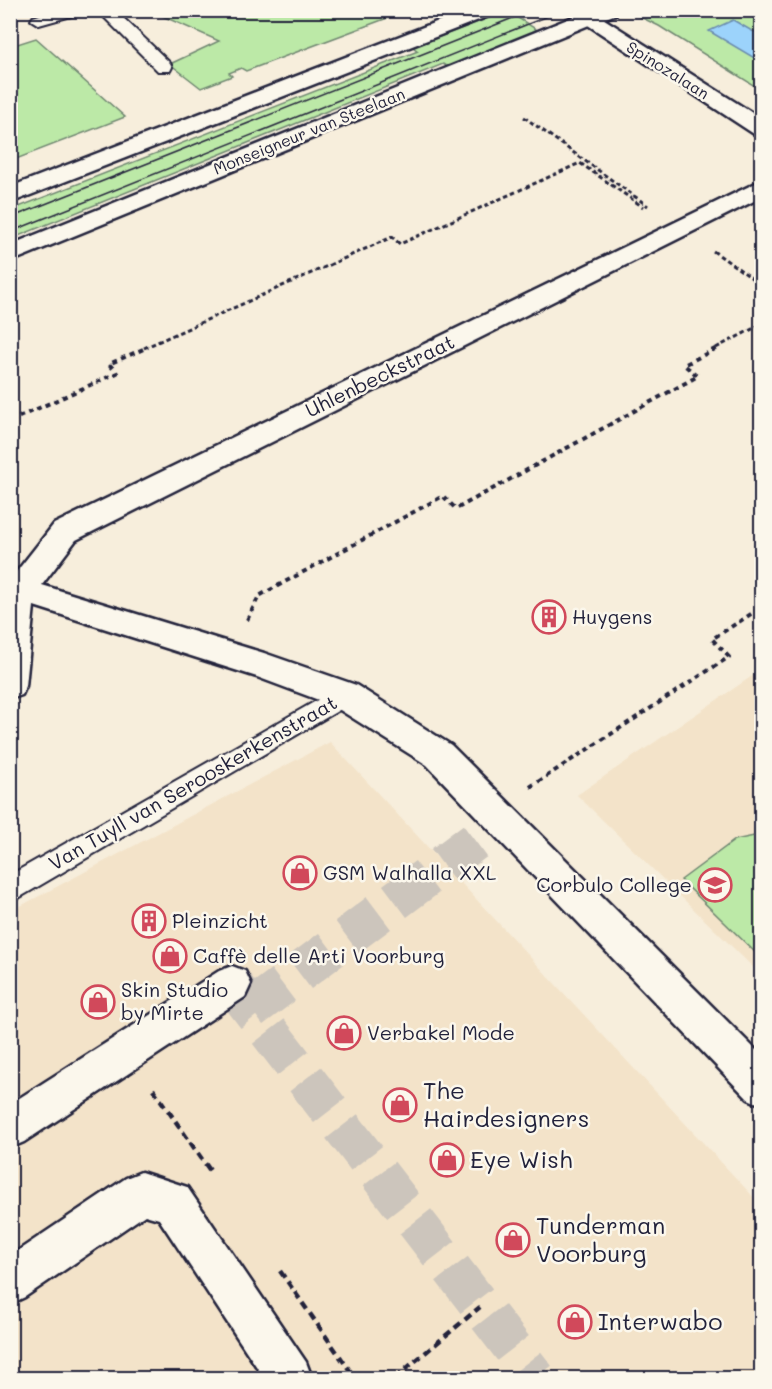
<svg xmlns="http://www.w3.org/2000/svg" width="772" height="1389" viewBox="0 0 772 1389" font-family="Mali,sans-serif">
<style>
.built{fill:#f3e3c9}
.green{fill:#bce9a7;stroke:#6f8671;stroke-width:1.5}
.water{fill:#9cd3fb;stroke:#6b8cae;stroke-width:1.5}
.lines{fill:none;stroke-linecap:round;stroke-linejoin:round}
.pedestrian-tunnel{stroke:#ccc5bc;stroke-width:40;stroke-dasharray:40 20;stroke-linecap:butt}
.service-casing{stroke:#22223b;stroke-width:4}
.pedestrian-casing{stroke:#22223b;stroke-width:5}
.minor-casing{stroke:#22223b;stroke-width:5}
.tertiary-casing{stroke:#22223b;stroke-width:5}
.secondary-casing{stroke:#22223b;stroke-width:5}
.path-far2{stroke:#22223b;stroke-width:3;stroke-dasharray:4.5 3;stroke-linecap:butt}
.path-far1{stroke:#22223b;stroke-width:4;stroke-dasharray:5 4.5;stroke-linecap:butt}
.path{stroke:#22223b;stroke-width:4.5;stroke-dasharray:8 5;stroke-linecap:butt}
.service{fill:#fbf7ec;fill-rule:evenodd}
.pedestrian{fill:#fbf7ec;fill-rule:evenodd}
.minor{fill:#fbf7ec;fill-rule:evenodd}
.tertiary{fill:#fbf7ec;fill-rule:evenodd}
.secondary{fill:#fbf7ec;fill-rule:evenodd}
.tram{stroke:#22223b;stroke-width:1.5}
.labels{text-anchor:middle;stroke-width:5;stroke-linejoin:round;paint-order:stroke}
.far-street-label{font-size:16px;fill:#22223b;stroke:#fbf7ec}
.street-label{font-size:20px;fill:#22223b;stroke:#fbf7ec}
.poi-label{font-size:20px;fill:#22223b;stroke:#fbf7ec;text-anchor:start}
.near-poi-label{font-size:24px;fill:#22223b;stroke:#fbf7ec;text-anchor:start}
</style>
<rect width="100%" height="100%" fill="#f7eedc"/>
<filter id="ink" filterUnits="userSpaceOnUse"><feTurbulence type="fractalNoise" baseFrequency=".0167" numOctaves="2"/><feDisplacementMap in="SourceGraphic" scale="12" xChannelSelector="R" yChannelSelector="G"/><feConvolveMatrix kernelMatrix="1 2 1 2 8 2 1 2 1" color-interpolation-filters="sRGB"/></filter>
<g filter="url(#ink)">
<!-- built -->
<path class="built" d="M 761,670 L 761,975 L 577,795 Z
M 330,742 L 761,1205 L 761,1378 L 11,1378 L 11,911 Z"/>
<!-- green -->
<path class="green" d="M 151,11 L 406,11 L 246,71 L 241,68 L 229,73 L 232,76 L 201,88 L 170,64 L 219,41 Z
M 507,11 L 539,31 L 449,68 L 443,64 L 11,239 L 11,210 L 418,51 L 413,47 Z
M 628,11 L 761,11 L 761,90 L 659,26 Z
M 36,38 L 125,117 L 11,161 L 11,46 Z
M 754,836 L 761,843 L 761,958 L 681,880 L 735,840 Z"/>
<!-- water -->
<path class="water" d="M 733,20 L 752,31 L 761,33 L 761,62 L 709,31 Z"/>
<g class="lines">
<!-- pedestrian-tunnel -->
<path class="pedestrian-tunnel" d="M 232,984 L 536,1378
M 251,1009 L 504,819"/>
<!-- service casing -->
<g class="service-casing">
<path id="service" d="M 56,10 L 84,10 L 82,13 L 39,25 L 31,20 L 33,17 Z
M 97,10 L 115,10 L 170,63 L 172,67 L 170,71 L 158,71 Z
M 344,685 L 353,688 L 357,695 L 353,702 L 10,903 L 10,875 Z"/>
</g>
<!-- pedestrian casing -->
<g class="pedestrian-casing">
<path id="pedestrian" d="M 232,966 L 245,971 L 251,984 L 245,997 L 24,1142 L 10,1148 L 10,1104 L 219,971 Z"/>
</g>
<!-- minor casing -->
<g class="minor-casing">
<path id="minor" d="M 762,180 L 762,197 L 76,540 L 42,585 L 264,653 L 356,685 L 451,745 L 762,1056 L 762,1105 L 748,1099 L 427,765 L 332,705 L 257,677 L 34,606 L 26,686 L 22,695 L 10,699 L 10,580 L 54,524 Z
M 141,1172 L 187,1187 L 306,1362 L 312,1378 L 264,1378 L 159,1219 L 145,1215 L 25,1297 L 10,1304 L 10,1256 L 126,1178 Z"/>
</g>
<!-- tertiary casing -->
<g class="tertiary-casing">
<path id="tertiary" d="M 565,10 L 590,10 L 762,119 L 762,136 L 754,134 Z"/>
</g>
<!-- secondary casing -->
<g class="secondary-casing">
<path id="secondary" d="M 467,10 L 497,10 L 494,14 L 10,203 L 10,187 Z
M 590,10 L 619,10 L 616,14 L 10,262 L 10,245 Z"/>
</g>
<!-- path-far2 -->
<path class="path-far2" d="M 758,10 L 762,13
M 647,16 L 656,10
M 524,117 L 648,206
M 713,251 L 762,285
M 144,348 L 392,237 L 400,244 L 580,163 L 643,207
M 716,348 L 762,324"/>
<!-- path-far1 -->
<path class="path-far1" d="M 10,421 L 117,373 L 109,364 L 148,347
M 247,620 L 259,596 L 443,496 L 456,509 L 698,376 L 684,365 L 719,347
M 530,787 L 729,657 L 712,639 L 762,607"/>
<!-- path -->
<path class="path" d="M 153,1089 L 211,1172
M 280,1271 L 355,1378
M 395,1378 L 480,1307"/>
<!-- service -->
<use href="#service" class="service"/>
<!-- pedestrian -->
<use href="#pedestrian" class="pedestrian"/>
<!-- minor -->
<use href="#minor" class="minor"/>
<!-- tertiary -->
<use href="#tertiary" class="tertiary"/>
<!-- secondary -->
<use href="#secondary" class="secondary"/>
<!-- tram -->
<path class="tram" d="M 10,218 L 533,10
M 10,232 L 563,10"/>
</g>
</g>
<!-- icons -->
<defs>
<g id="building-ring" transform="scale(1.725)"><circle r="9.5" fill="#fbf7ec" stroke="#d1495b" stroke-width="1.5"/><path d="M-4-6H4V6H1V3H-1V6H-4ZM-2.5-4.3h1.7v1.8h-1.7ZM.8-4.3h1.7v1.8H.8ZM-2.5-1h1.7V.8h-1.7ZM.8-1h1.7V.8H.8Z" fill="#d1495b"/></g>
<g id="shop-ring" transform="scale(1.725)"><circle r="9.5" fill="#fbf7ec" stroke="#d1495b" stroke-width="1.5"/><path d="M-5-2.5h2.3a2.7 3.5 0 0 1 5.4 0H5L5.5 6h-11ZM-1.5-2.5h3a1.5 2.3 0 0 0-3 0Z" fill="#d1495b"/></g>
<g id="school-ring" transform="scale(1.725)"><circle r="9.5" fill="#fbf7ec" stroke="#d1495b" stroke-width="1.5"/><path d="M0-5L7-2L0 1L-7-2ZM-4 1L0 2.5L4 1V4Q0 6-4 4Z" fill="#d1495b"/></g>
</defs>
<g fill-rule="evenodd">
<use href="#building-ring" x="549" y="617"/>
<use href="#shop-ring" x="300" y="873"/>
<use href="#school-ring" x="715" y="885"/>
<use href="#building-ring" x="149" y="921"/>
<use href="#shop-ring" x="170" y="956"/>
<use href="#shop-ring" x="98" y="1002"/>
<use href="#shop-ring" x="344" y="1033"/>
<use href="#shop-ring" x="400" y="1105"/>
<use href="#shop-ring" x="447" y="1160"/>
<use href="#shop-ring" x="513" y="1240"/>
<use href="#shop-ring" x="575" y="1322"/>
</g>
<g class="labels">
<!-- far-street labels -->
<g class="far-street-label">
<text transform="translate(668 70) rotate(32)" y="6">Spinozalaan</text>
<text transform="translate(309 131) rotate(-22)" y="6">Monseigneur van Steelaan</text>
</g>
<!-- street labels -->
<g class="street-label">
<text transform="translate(380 376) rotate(-26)" y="7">Uhlenbeckstraat</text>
<text transform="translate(193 783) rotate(-30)" y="7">Van Tuyll van Serooskerkenstraat</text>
</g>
<!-- poi labels -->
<g class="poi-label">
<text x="572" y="624">Huygens</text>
<text x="323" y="880">GSM Walhalla XXL</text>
<text x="692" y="892" text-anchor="end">Corbulo College</text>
<text x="172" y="928">Pleinzicht</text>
<text x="193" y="963">Caffè delle Arti Voorburg</text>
<text x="121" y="997">Skin Studio<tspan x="121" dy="23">by Mirte</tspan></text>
<text x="367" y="1040">Verbakel Mode</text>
</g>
<!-- near-poi labels -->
<g class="near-poi-label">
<text x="423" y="1099">The<tspan x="423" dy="28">Hairdesigners</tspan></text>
<text x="470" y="1168">Eye Wish</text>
<text x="536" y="1234">Tunderman<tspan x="536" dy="28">Voorburg</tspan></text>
<text x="598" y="1330">Interwabo</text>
</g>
</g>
<!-- margin -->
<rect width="772" height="1389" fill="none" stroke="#fbf7ec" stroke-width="36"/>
<rect x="18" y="18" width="736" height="1353" fill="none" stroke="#22223b" stroke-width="2" filter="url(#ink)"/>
</svg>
